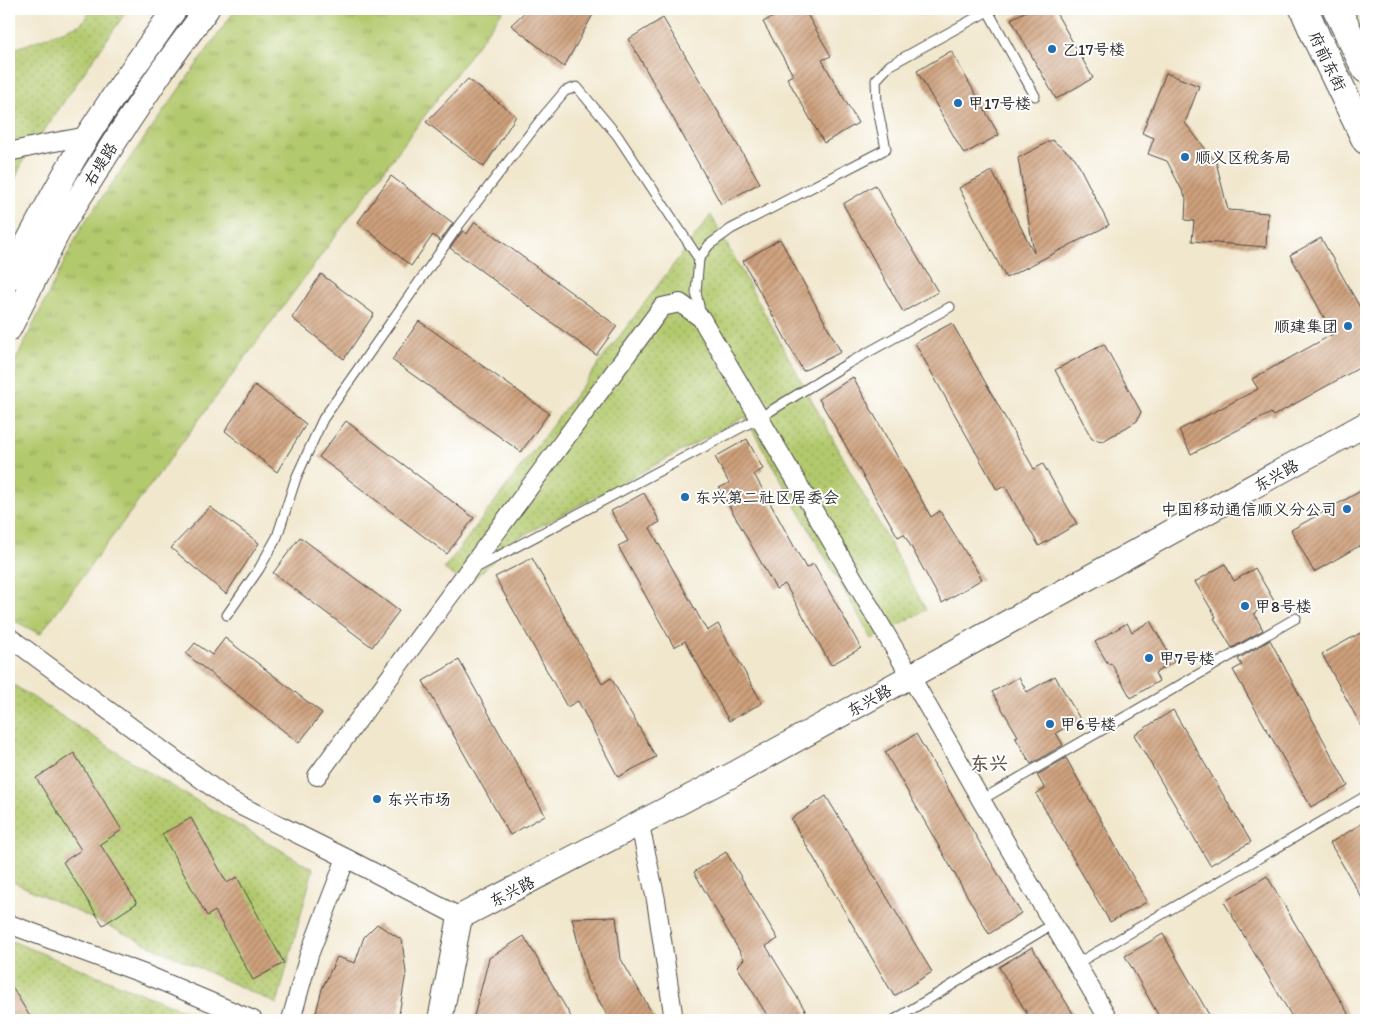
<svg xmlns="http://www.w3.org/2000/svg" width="1375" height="1029" viewBox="0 0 1375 1029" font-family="Itim,'LXGW WenKai TC',sans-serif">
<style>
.grass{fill:url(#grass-tufts);stroke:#6f7a4c}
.park{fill:url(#park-dots);stroke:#6f7a4c}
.building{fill:url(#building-hatch)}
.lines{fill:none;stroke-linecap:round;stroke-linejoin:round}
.lane-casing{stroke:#494743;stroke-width:11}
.street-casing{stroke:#494743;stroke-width:20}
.secondary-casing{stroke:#494743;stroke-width:26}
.primary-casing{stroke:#494743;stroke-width:30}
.lane{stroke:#fff;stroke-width:9}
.street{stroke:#fff;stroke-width:18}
.secondary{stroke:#fff;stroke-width:24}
.primary{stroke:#fff;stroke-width:28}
.poi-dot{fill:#1f6fb2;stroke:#fff;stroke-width:2}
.labels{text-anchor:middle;stroke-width:4;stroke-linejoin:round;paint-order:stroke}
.poi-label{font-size:16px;fill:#2b2b2b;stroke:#fff;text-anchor:start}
.street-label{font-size:16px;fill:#2b2b2b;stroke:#fff}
.quarter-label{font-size:19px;font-weight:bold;fill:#645447;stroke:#fff}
</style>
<defs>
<pattern id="grass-tufts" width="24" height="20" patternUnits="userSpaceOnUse" patternTransform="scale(1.25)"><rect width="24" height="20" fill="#b3c96d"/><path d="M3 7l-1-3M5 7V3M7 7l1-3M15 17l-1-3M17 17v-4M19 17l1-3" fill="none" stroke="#92a35a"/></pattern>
<pattern id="park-dots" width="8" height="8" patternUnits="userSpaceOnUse" patternTransform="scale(1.25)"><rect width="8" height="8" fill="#b3c96d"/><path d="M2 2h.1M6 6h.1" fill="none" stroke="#92a35a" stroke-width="1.8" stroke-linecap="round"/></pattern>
<pattern id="building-hatch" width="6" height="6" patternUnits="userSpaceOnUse" patternTransform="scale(1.25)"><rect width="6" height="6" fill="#cea07c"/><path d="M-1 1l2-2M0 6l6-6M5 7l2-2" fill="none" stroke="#a78366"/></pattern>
</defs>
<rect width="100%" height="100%" fill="#fff"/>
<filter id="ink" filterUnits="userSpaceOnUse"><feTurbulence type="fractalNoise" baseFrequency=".02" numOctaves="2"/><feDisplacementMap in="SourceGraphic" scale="10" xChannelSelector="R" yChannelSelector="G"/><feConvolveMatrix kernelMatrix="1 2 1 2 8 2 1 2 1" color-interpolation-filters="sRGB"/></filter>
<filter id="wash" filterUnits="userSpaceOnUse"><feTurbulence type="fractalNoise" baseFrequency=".0096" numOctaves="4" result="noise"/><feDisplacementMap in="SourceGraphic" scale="20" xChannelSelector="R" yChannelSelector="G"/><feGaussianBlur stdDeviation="1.12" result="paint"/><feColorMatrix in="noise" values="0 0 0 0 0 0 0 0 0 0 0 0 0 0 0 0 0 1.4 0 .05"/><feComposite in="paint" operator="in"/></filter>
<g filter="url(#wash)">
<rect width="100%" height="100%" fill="#f1e7cd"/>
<!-- grass -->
<path class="grass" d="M 236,9 L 504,9 L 40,634 L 9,618 L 9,374 L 82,226 Z"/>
<!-- park -->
<path class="park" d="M 92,9 L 128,9 L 23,161 L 9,193 L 9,51 L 81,24 Z
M 711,215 L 926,610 L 872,639 L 745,417 L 514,540 L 468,585 L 444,569 Z
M 9,682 L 148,772 L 313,869 L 277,1004 L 9,880 Z
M 9,940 L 207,1020 L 9,1020 Z"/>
<g id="blocks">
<!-- building -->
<path class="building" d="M 528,9 L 596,9 L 564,67 L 511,25 Z
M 771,9 L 804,9 L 831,56 L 822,60 L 858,123 L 824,143 L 787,78 L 793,75 L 763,22 L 775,16 Z
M 1030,9 L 1054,9 L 1093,78 L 1056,99 L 1011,19 Z
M 663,18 L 760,183 L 721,204 L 629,39 Z
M 951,51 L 999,135 L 964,154 L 917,71 Z
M 1166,73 L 1199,86 L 1185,123 L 1216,162 L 1228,210 L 1268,213 L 1266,247 L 1192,241 L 1194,221 L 1185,220 L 1186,198 L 1167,161 L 1148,154 L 1154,138 L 1142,133 Z
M 468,79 L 516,116 L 484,167 L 426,122 Z
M 1052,140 L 1075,158 L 1109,225 L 1006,278 L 959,188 L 992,171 L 1034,253 L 1018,158 Z
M 391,176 L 453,223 L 440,241 L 433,235 L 411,266 L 358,222 Z
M 875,185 L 938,292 L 903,312 L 843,204 Z
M 475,222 L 617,326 L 596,355 L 450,248 L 463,231 L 467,234 Z
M 1321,238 L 1366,318 L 1366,364 L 1273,416 L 1271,413 L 1191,454 L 1179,430 L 1258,389 L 1252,379 L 1333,334 L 1290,255 Z
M 780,239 L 841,352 L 803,371 L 743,261 Z
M 321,274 L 374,314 L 344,359 L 292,318 Z
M 419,321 L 549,413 L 521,452 L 392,360 Z
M 952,323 L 1034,469 L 1043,464 L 1077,524 L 1039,546 L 1005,486 L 997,490 L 915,343 Z
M 1104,344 L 1141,412 L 1137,421 L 1103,441 L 1092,439 L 1055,370 Z
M 853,377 L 931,517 L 940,511 L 982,579 L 942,603 L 904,534 L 898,537 L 819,399 Z
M 255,385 L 306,424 L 277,472 L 225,431 Z
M 346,421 L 474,518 L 447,554 L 319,457 Z
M 747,439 L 763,469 L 754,474 L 806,568 L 814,564 L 861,648 L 831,665 L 785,584 L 776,589 L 719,488 L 729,483 L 715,457 Z
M 1366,488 L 1366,542 L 1314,572 L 1291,530 Z
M 644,493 L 660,522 L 650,528 L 707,631 L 718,624 L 762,703 L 729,721 L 685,641 L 674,647 L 618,546 L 628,541 L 611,511 Z
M 210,507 L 259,543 L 226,594 L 171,548 Z
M 300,537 L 399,611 L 372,647 L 273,573 Z
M 532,558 L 602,684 L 611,678 L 656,757 L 618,777 L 578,701 L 567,707 L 495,577 Z
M 1225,564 L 1234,581 L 1255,568 L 1274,601 L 1254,613 L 1263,630 L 1232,648 L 1214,618 L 1216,617 L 1195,582 Z
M 1150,621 L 1174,662 L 1155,673 L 1159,681 L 1131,698 L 1111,663 L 1108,664 L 1095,642 L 1127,623 L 1132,632 Z
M 1366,630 L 1366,735 L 1322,654 Z
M 225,638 L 322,713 L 299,743 L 186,654 L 195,643 L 212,655 Z
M 1270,640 L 1348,786 L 1311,807 L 1233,670 L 1242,665 L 1238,659 Z
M 459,660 L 545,815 L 510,835 L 423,681 Z
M 1055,676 L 1080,719 L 1056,733 L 1063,745 L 1031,764 L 1015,737 L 1018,736 L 992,692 L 1019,677 L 1027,692 Z
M 1173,710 L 1251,842 L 1210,865 L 1134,735 Z
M 916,734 L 1021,913 L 989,934 L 885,752 Z
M 74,753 L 122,830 L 100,844 L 137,903 L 103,925 L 63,862 L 81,850 L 36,778 Z
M 1066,758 L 1147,902 L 1110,922 L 1036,794 L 1045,789 L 1037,775 Z
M 826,796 L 932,972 L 894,996 L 791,819 Z
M 191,818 L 227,883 L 237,877 L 284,963 L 253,980 L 215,911 L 207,916 L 162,834 Z
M 1366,821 L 1366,905 L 1330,843 Z
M 726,852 L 778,939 L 766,946 L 811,1020 L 770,1020 L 737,966 L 744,959 L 694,872 Z
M 1267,876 L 1352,1020 L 1294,1020 L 1224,902 Z
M 616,917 L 621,959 L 656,1020 L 610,1020 L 587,980 L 572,918 Z
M 377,924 L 402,940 L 406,973 L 398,1020 L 314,1020 L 322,989 L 337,957 L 355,963 L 364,937 Z
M 1163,934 L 1212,1020 L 1161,1020 L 1125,956 Z
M 524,936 L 573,1020 L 473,1020 L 489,958 Z
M 1032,947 L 1077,1020 L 1031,1020 L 999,967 Z
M 9,982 L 32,1020 L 9,1020 Z"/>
</g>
</g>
<g filter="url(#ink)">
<use href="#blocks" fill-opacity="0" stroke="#494743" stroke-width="1"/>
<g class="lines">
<!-- lane casing -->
<g class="lane-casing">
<path id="lane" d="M 917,9 L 920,9
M 701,316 L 696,292 L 699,259 L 709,245 L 731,229 L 886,149 L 877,105 L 876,80 L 890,65 L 988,11 L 1035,96
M 474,569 L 759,418 L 847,364 L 950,307
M 227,615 L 259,569 L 277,537 L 296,478 L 323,419 L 459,225 L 542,118 L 565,91 L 577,87 L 617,135 L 699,259
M 981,800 L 1296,618
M 1076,964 L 1366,796
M 894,1020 L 1053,924"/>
</g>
<!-- street casing -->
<g class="street-casing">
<path id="street" d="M 9,152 L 44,144 L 88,136
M 9,637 L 231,801 L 346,858 L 460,917
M 317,776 L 662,307 L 680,303 L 701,318 L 911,677 L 981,800 L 1109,1020
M 640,825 L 656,900 L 674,1020
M 9,924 L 147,975 L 253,1020
M 291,1020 L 309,955 L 346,858"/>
</g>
<!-- secondary casing -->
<g class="secondary-casing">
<path id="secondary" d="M 9,278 C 34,230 59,181 88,135 C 116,91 146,50 175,9
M 9,329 L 60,228 L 115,141 L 163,69 L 207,9
M 440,1020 L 460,917 L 734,774 L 1366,424"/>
</g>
<!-- primary casing -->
<g class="primary-casing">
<path id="primary" d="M 1304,9 L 1317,39 L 1366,140
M 1337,9 L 1366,69"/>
</g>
<!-- lane -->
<use href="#lane" class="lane"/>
<!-- street -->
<use href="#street" class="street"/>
<!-- secondary -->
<use href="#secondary" class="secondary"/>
<!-- primary -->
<use href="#primary" class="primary"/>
</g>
</g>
<!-- markers -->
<g class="poi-dot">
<circle cx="1052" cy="49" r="5"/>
<circle cx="958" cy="103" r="5"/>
<circle cx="1185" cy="157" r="5"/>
<circle cx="1348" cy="326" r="5"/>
<circle cx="685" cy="497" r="5"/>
<circle cx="1347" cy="509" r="5"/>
<circle cx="1245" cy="606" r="5"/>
<circle cx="1149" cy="658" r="5"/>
<circle cx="1050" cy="724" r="5"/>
<circle cx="377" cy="799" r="5"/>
</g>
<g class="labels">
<!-- poi labels -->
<g class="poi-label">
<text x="1062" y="55">乙17号楼</text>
<text x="968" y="109">甲17号楼</text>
<text x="1195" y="163">顺义区税务局</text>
<text x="1338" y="332" text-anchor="end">顺建集团</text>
<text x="695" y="503">东兴第二社区居委会</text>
<text x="1337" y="515" text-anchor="end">中国移动通信顺义分公司</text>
<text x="1255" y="612">甲8号楼</text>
<text x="1159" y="664">甲7号楼</text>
<text x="1060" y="730">甲6号楼</text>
<text x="387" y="805">东兴市场</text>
</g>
<!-- street labels -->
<g class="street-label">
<text transform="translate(1328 61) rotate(64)" y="6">府前东街</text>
<text transform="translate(100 164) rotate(-58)" y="6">右堤路</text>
<text transform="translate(1276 475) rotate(-29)" y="6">东兴路</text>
<text transform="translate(869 700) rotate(-29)" y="6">东兴路</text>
<text transform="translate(512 891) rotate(-27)" y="6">东兴路</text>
</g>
<!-- quarter labels -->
<g class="quarter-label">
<text x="989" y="770">东兴</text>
</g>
</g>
<!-- margin -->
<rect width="1375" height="1029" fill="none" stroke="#fff" stroke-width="30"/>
</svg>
